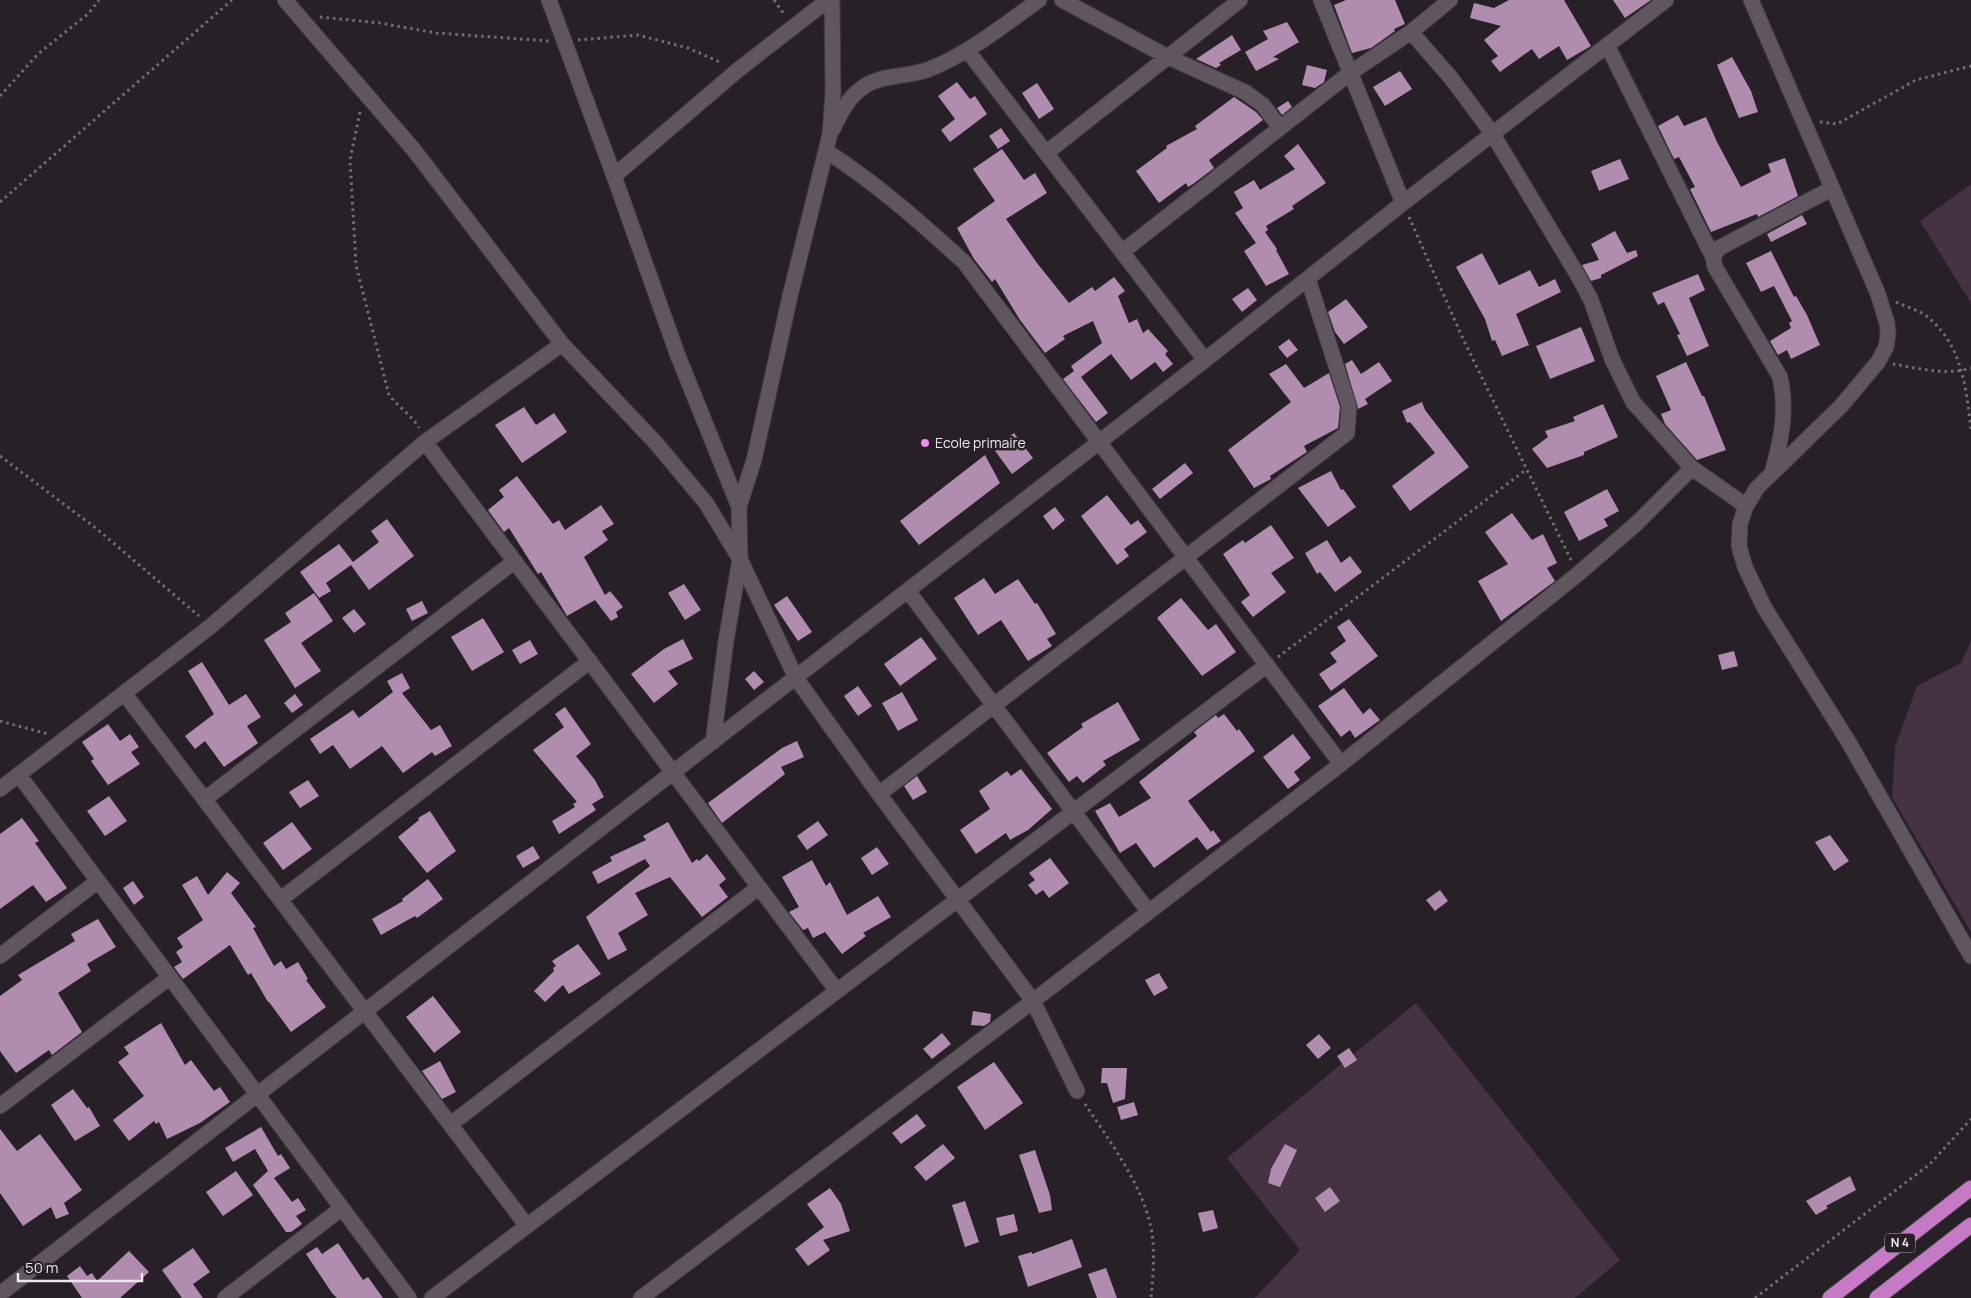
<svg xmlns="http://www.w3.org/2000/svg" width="1971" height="1298" viewBox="0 0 1971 1298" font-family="Manrope,sans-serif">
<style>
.green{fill:#453344}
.building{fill:#b08daf}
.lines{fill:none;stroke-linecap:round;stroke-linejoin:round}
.minor-casing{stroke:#403b40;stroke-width:17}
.highway-casing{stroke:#403b40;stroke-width:17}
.path{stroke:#746d73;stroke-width:3;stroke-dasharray:2.5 4;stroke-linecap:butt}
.minor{stroke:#5f565f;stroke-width:15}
.highway{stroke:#c67ac5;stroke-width:15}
.poi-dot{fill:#f28af2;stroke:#282027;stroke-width:2}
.labels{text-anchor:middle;stroke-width:5;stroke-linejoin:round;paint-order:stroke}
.shield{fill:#282027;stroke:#b1abb0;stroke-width:1}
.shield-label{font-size:12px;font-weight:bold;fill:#ece7eb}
.poi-label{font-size:14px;fill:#ece7eb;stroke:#282027;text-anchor:start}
</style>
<rect width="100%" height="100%" fill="#282027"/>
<!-- green -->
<path class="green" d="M 1971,184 L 1971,303 L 1920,221 Z
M 1971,641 L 1971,932 L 1892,797 L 1895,747 L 1917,686 L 1961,663 Z
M 1416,1003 L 1620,1260 L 1575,1298 L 1255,1298 L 1300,1250 L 1227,1158 Z"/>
<!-- building -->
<path class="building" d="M 1346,0 L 1395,0 L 1405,24 L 1394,29 L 1395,31 L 1371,48 L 1352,53 L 1334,5 Z
M 1509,0 L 1564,0 L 1591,46 L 1567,60 L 1559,46 L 1539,59 L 1532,49 L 1500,72 L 1491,61 L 1498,56 L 1484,40 L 1501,26 L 1470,18 L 1474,3 L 1494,8 Z
M 1613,0 L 1651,0 L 1625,18 Z
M 1287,22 L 1299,42 L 1273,57 L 1279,59 L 1256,71 L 1245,52 L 1268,39 L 1263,31 Z
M 1232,35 L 1241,50 L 1219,63 L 1221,65 L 1216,68 L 1196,59 Z
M 1732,57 L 1751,91 L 1758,112 L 1739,118 L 1717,65 Z
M 1307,65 L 1327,70 L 1324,82 L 1315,88 L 1302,85 Z
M 1400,71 L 1412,89 L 1385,106 L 1373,87 Z
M 957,82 L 970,99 L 975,96 L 987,114 L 950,142 L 941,130 L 955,119 L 938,96 Z
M 1037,83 L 1054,109 L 1039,119 L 1022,93 Z
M 1234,97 L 1256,112 L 1263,120 L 1209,160 L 1214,168 L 1193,184 L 1188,187 L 1186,183 L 1159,203 L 1136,171 L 1167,148 L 1166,146 L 1197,129 L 1195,126 Z
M 1288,101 L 1292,107 L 1282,115 L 1277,108 Z
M 1678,115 L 1684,126 L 1706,117 L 1717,142 L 1741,187 L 1771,172 L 1768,164 L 1785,158 L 1798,196 L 1758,217 L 1757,214 L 1711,232 L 1690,189 L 1695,187 L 1679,157 L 1674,159 L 1658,126 Z
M 1001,128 L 1010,141 L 998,149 L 989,136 Z
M 1298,144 L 1326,183 L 1292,206 L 1294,209 L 1266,226 L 1268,230 L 1265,232 L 1277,249 L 1276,250 L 1289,274 L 1266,286 L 1244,251 L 1256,243 L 1235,213 L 1243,208 L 1234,192 L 1254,180 L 1260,190 L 1295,169 L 1284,156 Z
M 1002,149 L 1024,180 L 1035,173 L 1047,193 L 1006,219 L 1037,263 L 1069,303 L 1092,287 L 1095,291 L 1114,277 L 1125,291 L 1118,296 L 1129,323 L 1137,319 L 1143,333 L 1148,329 L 1168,351 L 1165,354 L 1173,364 L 1163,372 L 1155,362 L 1131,380 L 1111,354 L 1081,377 L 1108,413 L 1096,422 L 1063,379 L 1074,371 L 1071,366 L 1102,343 L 1093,321 L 1063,336 L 1065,339 L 1045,353 L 1020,320 L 995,279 L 992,282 L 974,259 L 957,228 L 995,201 L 973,169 Z
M 1620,159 L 1629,179 L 1599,191 L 1591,171 Z
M 1802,215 L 1807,224 L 1771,242 L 1767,234 Z
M 1615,231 L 1627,253 L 1636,250 L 1638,256 L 1601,275 L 1601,278 L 1591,281 L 1582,265 L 1599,260 L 1591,244 Z
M 1771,251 L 1794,297 L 1796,296 L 1807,315 L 1820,345 L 1791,359 L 1787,350 L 1778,355 L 1770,341 L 1791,328 L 1789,323 L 1792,321 L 1774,286 L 1761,292 L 1746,263 Z
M 1482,253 L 1499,285 L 1530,270 L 1539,287 L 1555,279 L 1561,292 L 1516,314 L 1529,345 L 1502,356 L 1495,340 L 1492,341 L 1485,319 L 1456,267 Z
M 1698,274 L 1705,290 L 1689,298 L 1709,346 L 1687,356 L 1677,335 L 1680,334 L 1664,302 L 1658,305 L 1652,293 Z
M 1248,288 L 1257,300 L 1242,312 L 1232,299 Z
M 1346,299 L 1368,327 L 1344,344 L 1335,332 L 1328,312 Z
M 1581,327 L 1595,361 L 1550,379 L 1536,346 Z
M 1289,339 L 1298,350 L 1287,358 L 1278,347 Z
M 1352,360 L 1361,374 L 1379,362 L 1392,381 L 1365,399 L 1368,404 L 1358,409 L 1345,364 Z
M 1686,362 L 1702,396 L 1704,396 L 1726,450 L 1697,460 L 1665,424 L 1661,414 L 1671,410 L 1656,376 Z
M 1286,364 L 1304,388 L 1329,373 L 1340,407 L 1338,428 L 1304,446 L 1307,452 L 1270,476 L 1271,479 L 1254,488 L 1228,450 L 1291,402 L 1269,374 Z
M 1422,402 L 1425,410 L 1469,467 L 1410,511 L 1392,486 L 1435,453 L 1410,422 L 1407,423 L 1402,411 Z
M 1603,404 L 1618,437 L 1584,452 L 1584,455 L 1547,468 L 1532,449 L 1548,437 L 1545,431 L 1575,421 L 1573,417 Z
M 524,407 L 536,425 L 554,413 L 567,432 L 522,463 L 495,425 Z
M 1014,433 L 1033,458 L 1012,474 L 993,448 Z
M 985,455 L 1000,483 L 919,545 L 900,521 Z
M 1185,463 L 1193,473 L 1160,499 L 1152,489 Z
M 1331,471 L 1341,490 L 1343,489 L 1356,507 L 1328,527 L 1298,488 Z
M 517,476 L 553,524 L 559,520 L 565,530 L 601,505 L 614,524 L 602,531 L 608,540 L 584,557 L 605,595 L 610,591 L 623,607 L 616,612 L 618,617 L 611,621 L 595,600 L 567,616 L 541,572 L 538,574 L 509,528 L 504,532 L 488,510 L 504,497 L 499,490 Z
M 1607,489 L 1619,511 L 1604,519 L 1608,526 L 1579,541 L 1564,512 Z
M 1107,495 L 1131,525 L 1138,520 L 1147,532 L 1124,549 L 1129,556 L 1117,565 L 1081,516 Z
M 1055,507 L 1065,520 L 1053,530 L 1043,516 Z
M 1512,513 L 1532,540 L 1543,534 L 1557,563 L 1547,568 L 1555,581 L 1501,621 L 1478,581 L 1508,564 L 1485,532 Z
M 387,519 L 414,556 L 369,590 L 351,565 L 326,583 L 331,591 L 319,598 L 300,572 L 339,544 L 353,562 L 379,542 L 371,531 Z
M 1271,525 L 1294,558 L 1271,573 L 1286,592 L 1253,617 L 1241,602 L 1250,595 L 1223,554 L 1243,540 L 1245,543 Z
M 1327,540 L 1341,563 L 1350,556 L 1362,572 L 1335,592 L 1320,572 L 1317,574 L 1305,553 Z
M 984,578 L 995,594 L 1018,579 L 1035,604 L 1037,603 L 1056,634 L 1047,639 L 1052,646 L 1028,661 L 1001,620 L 978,635 L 954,598 Z
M 684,584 L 701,610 L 685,620 L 668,593 Z
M 314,593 L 333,621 L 301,643 L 321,671 L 295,688 L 264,640 L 291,622 L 285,613 Z
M 787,596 L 812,632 L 798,641 L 774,605 Z
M 1181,598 L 1208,630 L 1216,624 L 1236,652 L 1202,676 L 1157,618 Z
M 422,601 L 428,613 L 412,621 L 406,609 Z
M 354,609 L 366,624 L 354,633 L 342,618 Z
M 483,618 L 504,652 L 472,671 L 451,637 Z
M 1349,619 L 1378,656 L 1331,691 L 1319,674 L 1337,662 L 1330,653 L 1346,641 L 1337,627 Z
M 921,637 L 937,659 L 900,686 L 884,664 Z
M 683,639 L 693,659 L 668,671 L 678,684 L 654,703 L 631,674 L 664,649 Z
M 530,640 L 538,654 L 520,664 L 512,650 Z
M 1734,651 L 1738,666 L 1722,670 L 1718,655 Z
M 202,662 L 229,705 L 246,694 L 261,717 L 247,726 L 258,743 L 224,767 L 205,741 L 195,749 L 185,736 L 214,714 L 188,671 Z
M 754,671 L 764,682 L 754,690 L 745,679 Z
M 402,673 L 410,688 L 402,693 L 431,730 L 440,725 L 452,746 L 435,756 L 432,752 L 403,773 L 382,746 L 350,769 L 333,745 L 320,754 L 310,739 L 353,710 L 359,718 L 393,692 L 387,681 Z
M 858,686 L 872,706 L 858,716 L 844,696 Z
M 1344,688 L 1363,714 L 1370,708 L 1380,720 L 1355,738 L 1350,730 L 1341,737 L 1318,706 Z
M 902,692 L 918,720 L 898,731 L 882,703 Z
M 295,694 L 303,705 L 292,713 L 284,703 Z
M 1118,702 L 1140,740 L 1103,761 L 1106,765 L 1083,783 L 1077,776 L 1069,782 L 1047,753 L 1083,727 L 1081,724 Z
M 565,707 L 591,744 L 576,756 L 595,780 L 604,797 L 592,804 L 596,810 L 559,834 L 552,821 L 575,807 L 573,804 L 577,802 L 533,750 L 564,727 L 555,714 Z
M 1224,714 L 1237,731 L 1239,729 L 1255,751 L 1188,801 L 1211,832 L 1213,830 L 1221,841 L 1207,850 L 1197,837 L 1154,868 L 1136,843 L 1120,853 L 1095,811 L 1110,803 L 1119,817 L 1151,798 L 1139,782 L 1197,736 L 1194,732 L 1216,715 L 1218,718 Z
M 108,724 L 120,741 L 130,734 L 139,747 L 131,752 L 140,764 L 108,785 L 91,761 L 94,759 L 82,742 Z
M 1293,734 L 1311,758 L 1294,772 L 1300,780 L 1288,789 L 1263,757 Z
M 797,741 L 804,757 L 781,767 L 785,774 L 722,823 L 708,803 L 782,748 Z
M 1021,769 L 1052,809 L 1028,830 L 1010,840 L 1006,833 L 976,854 L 960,830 L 990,809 L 979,791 L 1007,771 L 1011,776 Z
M 917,776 L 927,792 L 913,800 L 904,786 Z
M 308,780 L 319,796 L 300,808 L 289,792 Z
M 109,796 L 127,821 L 105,836 L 87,811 Z
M 430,811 L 456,851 L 427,873 L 398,837 L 419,820 L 418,818 Z
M 22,818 L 39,841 L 35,843 L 67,888 L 46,902 L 33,885 L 0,909 L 0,834 Z
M 818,821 L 828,835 L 807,850 L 797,836 Z
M 292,822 L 312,849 L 283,870 L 263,843 Z
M 668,822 L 692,863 L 697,859 L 699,861 L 707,854 L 726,879 L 719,885 L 728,897 L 702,917 L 670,877 L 635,893 L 648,915 L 618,933 L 627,950 L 608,960 L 586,917 L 650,866 L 645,859 L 598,884 L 592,872 L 612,861 L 610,857 L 646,840 L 643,836 Z
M 1830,835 L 1849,861 L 1834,871 L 1815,842 Z
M 533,846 L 540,858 L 523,868 L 516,856 Z
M 877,847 L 889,864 L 872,875 L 861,858 Z
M 1050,858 L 1069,883 L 1049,898 L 1043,890 L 1036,895 L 1028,885 L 1035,880 L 1029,873 Z
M 812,860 L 826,886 L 830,882 L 847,915 L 878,896 L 891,917 L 863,933 L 866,936 L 842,954 L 825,932 L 813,938 L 808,928 L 803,930 L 789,912 L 799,907 L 782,877 Z
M 227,872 L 240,883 L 231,893 L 256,927 L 253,928 L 274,966 L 281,961 L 286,969 L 298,962 L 308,979 L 306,980 L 326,1007 L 291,1032 L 269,1002 L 268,1002 L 251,973 L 248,975 L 230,945 L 183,979 L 174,967 L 182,962 L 176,952 L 183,947 L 177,938 L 203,920 L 182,885 L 197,876 L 208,895 Z
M 428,879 L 443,899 L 417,918 L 415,916 L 381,935 L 372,919 L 403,901 L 402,899 Z
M 133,881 L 144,897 L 134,905 L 123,888 Z
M 1440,890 L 1448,901 L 1435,911 L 1426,900 Z
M 98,919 L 116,947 L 87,964 L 91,971 L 58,993 L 82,1032 L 52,1055 L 49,1050 L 16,1073 L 0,1051 L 0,996 L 22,980 L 18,975 L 75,941 L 71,934 Z
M 578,944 L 601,974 L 569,994 L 563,985 L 545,1002 L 534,991 L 554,971 L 553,968 L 556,966 L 552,961 Z
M 1159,973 L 1168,988 L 1154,996 L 1145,980 Z
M 433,996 L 461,1032 L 434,1053 L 406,1017 Z
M 973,1011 L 991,1014 L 990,1022 L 984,1026 L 971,1025 Z
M 161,1023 L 185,1065 L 191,1060 L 214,1091 L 220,1087 L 230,1102 L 200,1123 L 167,1139 L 159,1122 L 156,1124 L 154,1121 L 129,1141 L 113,1120 L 144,1096 L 118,1062 L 129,1054 L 124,1047 Z
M 942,1033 L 951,1044 L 932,1059 L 923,1049 Z
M 1319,1034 L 1331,1048 L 1318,1059 L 1306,1045 Z
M 1349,1048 L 1357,1060 L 1345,1068 L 1337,1056 Z
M 440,1061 L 456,1092 L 442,1099 L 422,1071 Z
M 994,1062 L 1023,1103 L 985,1130 L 957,1087 Z
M 1102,1068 L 1127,1068 L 1125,1099 L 1113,1103 L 1107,1083 L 1101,1083 Z
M 73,1089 L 87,1108 L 89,1107 L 100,1126 L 75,1141 L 51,1105 Z
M 1134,1102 L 1138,1115 L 1121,1120 L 1117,1107 Z
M 917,1114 L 926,1126 L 901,1144 L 892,1133 Z
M 261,1127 L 278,1156 L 281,1154 L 290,1168 L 274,1178 L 292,1202 L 298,1198 L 306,1210 L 296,1216 L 302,1224 L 291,1232 L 286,1232 L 253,1185 L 268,1171 L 255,1149 L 233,1162 L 225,1148 Z
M 0,1129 L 17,1151 L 40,1134 L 82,1190 L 64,1203 L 69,1214 L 56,1219 L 51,1207 L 23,1226 L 0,1193 Z
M 943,1144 L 955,1158 L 926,1181 L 914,1167 Z
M 1285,1144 L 1297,1150 L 1280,1187 L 1268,1183 L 1271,1169 Z
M 1035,1150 L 1050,1195 L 1052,1210 L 1039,1213 L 1019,1155 Z
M 236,1171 L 253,1195 L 223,1216 L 206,1192 Z
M 1850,1176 L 1856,1190 L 1826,1206 L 1828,1208 L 1816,1215 L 1806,1201 Z
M 1330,1187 L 1340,1201 L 1325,1212 L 1315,1198 Z
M 830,1188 L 841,1204 L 850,1231 L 823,1240 L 830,1250 L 808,1266 L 795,1249 L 824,1227 L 807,1204 Z
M 965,1201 L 979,1242 L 965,1247 L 952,1205 Z
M 1213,1210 L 1218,1228 L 1203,1232 L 1198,1213 Z
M 1014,1214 L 1018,1231 L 1000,1236 L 996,1218 Z
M 1072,1239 L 1082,1267 L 1028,1287 L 1018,1256 L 1032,1252 L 1032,1254 Z
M 338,1243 L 363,1280 L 368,1277 L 383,1298 L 337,1298 L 332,1293 L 306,1254 L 317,1247 L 322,1254 Z
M 193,1248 L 210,1272 L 193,1284 L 203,1298 L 182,1298 L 162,1270 Z
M 129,1251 L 149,1272 L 120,1298 L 82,1298 L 67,1276 L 80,1266 L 87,1276 L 92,1273 L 97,1281 Z
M 1106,1268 L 1117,1298 L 1097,1298 L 1088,1274 Z"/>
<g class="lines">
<!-- minor casing -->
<g class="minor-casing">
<path id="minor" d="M 285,0 L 414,150 L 562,344 L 655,442 L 706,503 L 740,559 L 796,678 L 879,794 L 1033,1001 L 1077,1091
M 549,0 L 614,176
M 1062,0 L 1168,57 L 1245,92 L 1263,105 L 1280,128
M 1321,0 L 1403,203
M 1751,0 L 1878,294 L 1887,323 L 1888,335 L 1886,347 L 1878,362 L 1841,406 L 1757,488 L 1746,506 L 1740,524 L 1739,546 L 1745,567 L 1764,607 L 1848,741 L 1971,956
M 1411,32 L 1451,78 L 1492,133 L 1577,274 L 1591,300 L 1612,359 L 1633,402 L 1692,468 L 1746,506
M 1607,45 L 1713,257
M 967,50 L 1205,360
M 833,129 C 840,114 848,98 862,88 C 881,73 911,78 932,68 C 971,52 1005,24 1039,0
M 826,151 C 876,183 920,222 964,262 L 1341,764
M 1046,153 L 1240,0
M 1122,252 L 1350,73 L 1411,32 L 1450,0
M 425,442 L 837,991
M 1773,469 C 1782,438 1787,408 1780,377 L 1715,267 L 1713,257 L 1719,248 L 1831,189
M 739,507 L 678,356 L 614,176 L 738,70 L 828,0
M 908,591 L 1148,911
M 124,693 L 527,1226
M 713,742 L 726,641 L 740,559 L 739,507 L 754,460 L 790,296 L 830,134 L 833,93 L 832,0
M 19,775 L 409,1298
M 0,789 L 211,626 L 425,442 L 562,344
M 879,794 L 1347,433 L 1349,406 L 1308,279
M 205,799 L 515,561
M 281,899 L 590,661
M 0,956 L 98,881
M 0,1106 L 170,977
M 451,1124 L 759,887
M 0,1294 L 1205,360 L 1403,203 L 1666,0
M 225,1298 L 342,1208
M 432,1298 L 1267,665
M 641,1298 L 1033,1001 L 1341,764 L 1578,574 L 1636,524 L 1692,468"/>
</g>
<!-- highway casing -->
<g class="highway-casing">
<path id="highway" d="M 1830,1298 L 1971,1188
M 1877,1298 L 1971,1225"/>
</g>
<!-- path -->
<path class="path" d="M 774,0 L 784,14
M 320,17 L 380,23 L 436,33 L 550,41
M 578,40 L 638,35 L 688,48 L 722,63
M 0,96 L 38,54 L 88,14 L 99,0
M 360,112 L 350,160 L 356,265 L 389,395 C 398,407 412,415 419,428
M 1820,122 L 1837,124 L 1916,80 L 1971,66
M 0,202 L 232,0
M 1409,217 L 1464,341 L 1571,560
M 1896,302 C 1906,307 1922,311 1930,319 C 1963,348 1966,389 1971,429
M 1893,364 C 1917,368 1947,376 1971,368
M 0,456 L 97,529 L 199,616
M 1278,657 L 1527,469
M 0,721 L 48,734
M 1085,1104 C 1110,1142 1144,1186 1152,1233 C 1155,1254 1153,1277 1151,1298
M 1755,1298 L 1930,1164 L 1971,1119"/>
<!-- minor -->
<use href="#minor" class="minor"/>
<!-- highway -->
<use href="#highway" class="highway"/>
</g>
<!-- markers -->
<circle class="poi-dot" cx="925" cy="443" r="5"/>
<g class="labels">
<!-- shield labels -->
<rect class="shield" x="1885" y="1233.5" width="30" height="19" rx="4"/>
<g class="shield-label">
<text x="1900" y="1247">N 4</text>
</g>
<!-- poi labels -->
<g class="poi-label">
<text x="935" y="448">Ecole primaire</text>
</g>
</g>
<!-- scale -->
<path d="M18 1273v8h124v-8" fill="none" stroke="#ece7eb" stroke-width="2.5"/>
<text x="25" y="1273" font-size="15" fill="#ece7eb" stroke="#282027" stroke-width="4" paint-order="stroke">50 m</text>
</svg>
